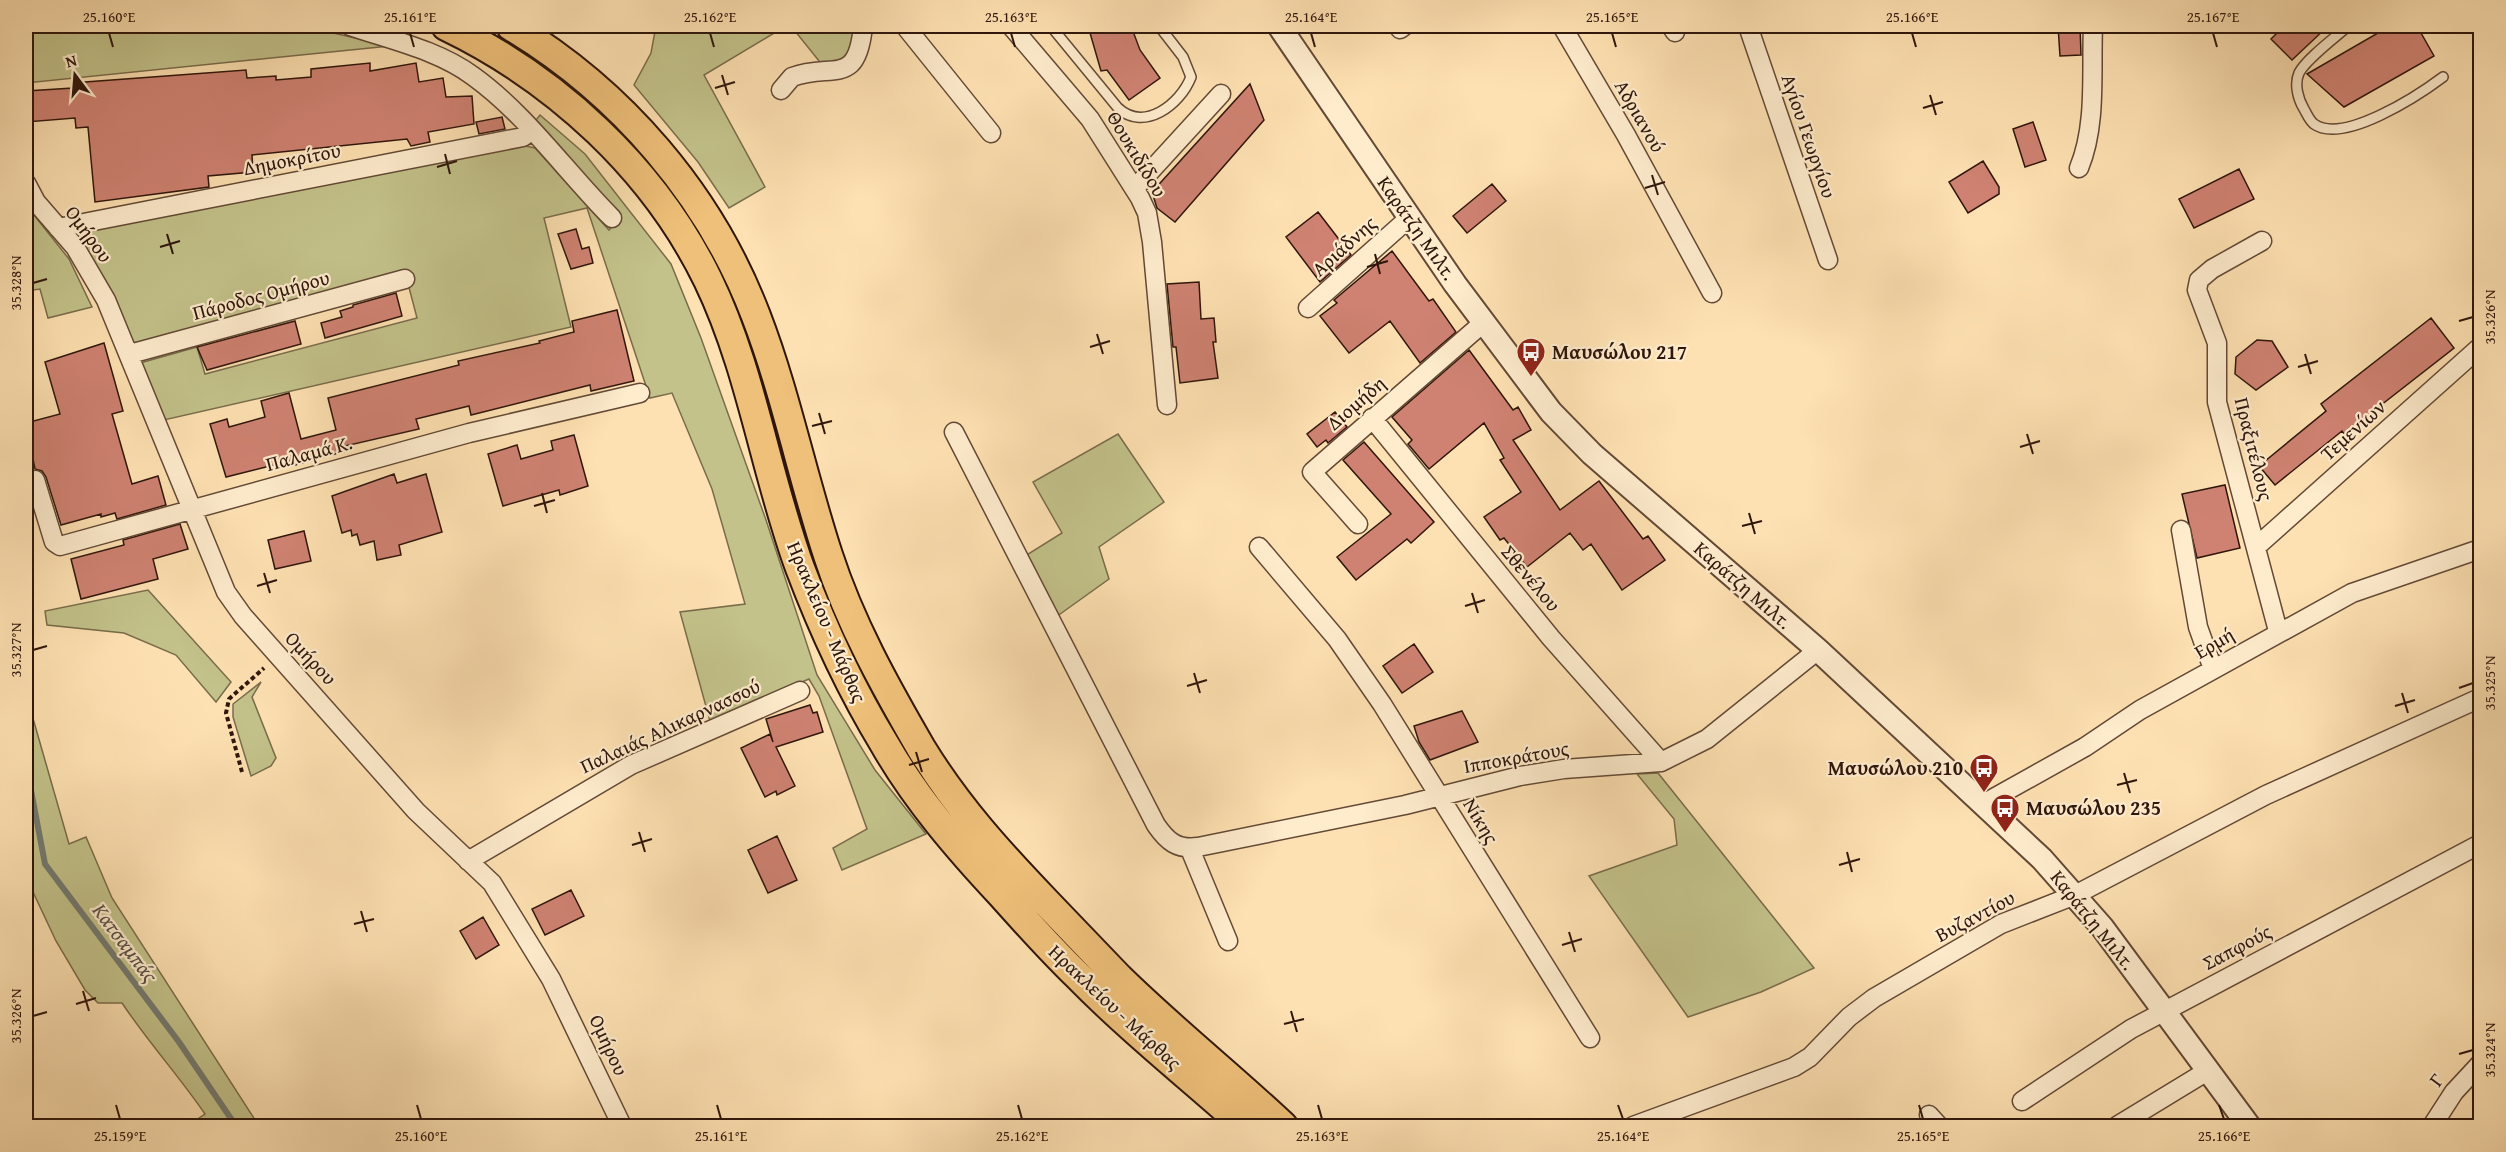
<svg xmlns="http://www.w3.org/2000/svg" width="2506" height="1152" viewBox="0 0 2506 1152" font-family="'Gentium Book Plus',serif">
<style>
.green{fill:#c3c28a;stroke:#796c4b;stroke-width:1.5}
.lines{fill:none;stroke-linecap:round;stroke-linejoin:round}
.stream{stroke:#737a70;stroke-width:6}
.building{fill:#cf8272;stroke:#2f160c;stroke-width:1.5}
.service-casing{stroke:#634936;stroke-width:12}
.minor-casing{stroke:#634936;stroke-width:21}
.tertiary-casing{stroke:#634936;stroke-width:26}
.primary-casing{stroke:#2f160c;stroke-width:32}
.path{stroke:#2f160c;stroke-width:4;stroke-dasharray:4.5 3;stroke-linecap:butt}
.service{stroke:#feeccd;stroke-width:9}
.minor{stroke:#feeccd;stroke-width:18}
.tertiary{stroke:#feeccd;stroke-width:22}
.primary{stroke:#efc079;stroke-width:28}
.ticks{fill:none;stroke:#2f160c;stroke-width:2}
.labels{text-anchor:middle;stroke-width:4.5;stroke-linejoin:round;paint-order:stroke}
.street-label{font-size:20px;fill:#2f160c;stroke:#feeccd}
.poi-label{font-size:20px;font-weight:bold;fill:#2f160c;stroke:#feeccd;text-anchor:start}
.water-label{font-size:21px;font-style:italic;fill:#575046;stroke:#feeccd}
.neatline{fill:none;stroke:#2f160c;stroke-width:2}
.ticks-label{font-size:15px;text-anchor:middle;fill:#2f160c}
</style>
<rect width="100%" height="100%" fill="#fee1b2"/>
<filter id="stains"><feTurbulence type="fractalNoise" baseFrequency=".00333" numOctaves="4"/><feColorMatrix values="0 0 0 0 .2 0 0 0 0 .09 0 0 0 0 .02 0 0 0 .5 -.17"/></filter>
<radialGradient id="worn" r=".72"><stop offset=".6" stop-color="#630" stop-opacity="0"/><stop offset="1" stop-color="#630" stop-opacity=".3"/></radialGradient>
<!-- green -->
<path class="green" d="M 28,26 L 303,26 L 390,46 L 26,83 Z
M 656,26 L 786,26 L 704,75 L 765,187 L 729,208 L 698,162 L 634,85 L 651,53 Z
M 791,26 L 859,26 L 845,62 L 823,66 Z
M 540,115 L 585,154 L 671,264 L 701,338 L 766,520 L 817,675 L 875,770 L 926,834 L 842,870 L 833,848 L 867,829 L 819,696 L 809,679 L 710,721 L 680,612 L 745,604 L 712,489 L 672,393 L 650,398 L 587,208 L 544,218 L 571,327 L 164,420 L 140,363 L 197,347 L 205,374 L 417,318 L 406,276 L 133,344 L 75,233 L 521,145 L 535,148 L 609,230 L 619,218 L 545,138 L 536,120 Z
M 26,205 L 69,259 L 92,307 L 48,318 L 40,289 L 26,291 Z
M 1118,434 L 1164,502 L 1099,547 L 1109,579 L 1056,617 L 1025,556 L 1062,533 L 1033,482 Z
M 148,590 L 231,682 L 216,702 L 176,655 L 124,633 L 47,625 L 45,611 Z
M 261,682 L 252,697 L 276,758 L 271,766 L 251,776 L 233,717 L 233,704 Z
M 26,694 L 69,844 L 86,837 L 112,898 L 259,1126 L 187,1126 L 205,1114 C 179,1076 148,1042 122,1003 L 98,1003 L 85,990 L 56,941 L 26,877 Z
M 1658,773 L 1814,968 L 1761,992 L 1688,1017 L 1589,876 L 1677,845 L 1674,819 L 1637,774 Z"/>
<g class="lines">
<!-- stream -->
<path class="stream" d="M 26,764 L 45,864 L 179,1042 L 236,1126"/>
</g>
<!-- building -->
<path class="building" d="M 1088,26 L 1131,26 L 1140,50 L 1160,78 L 1129,100 L 1107,70 L 1101,71 Z
M 2058,26 L 2080,26 L 2081,55 L 2060,56 Z
M 2284,26 L 2328,26 L 2292,60 L 2271,39 Z
M 2390,26 L 2417,26 L 2434,56 L 2344,107 L 2307,74 Z
M 370,63 L 370,71 L 416,63 L 419,82 L 443,78 L 446,97 L 472,96 L 474,124 L 428,132 L 430,142 L 411,146 L 407,139 L 252,155 L 253,172 L 208,176 L 209,187 L 95,202 L 88,127 L 76,128 L 75,118 L 26,122 L 26,91 L 73,88 L 72,83 L 246,70 L 247,78 L 276,76 L 276,80 L 311,77 L 311,69 Z
M 1250,84 L 1264,120 L 1175,222 L 1157,208 L 1152,192 Z
M 502,117 L 505,129 L 479,134 L 476,122 Z
M 2033,122 L 2046,160 L 2025,167 L 2013,129 Z
M 1983,161 L 1999,187 L 1999,194 L 1968,213 L 1949,182 Z
M 2239,169 L 2254,199 L 2194,228 L 2179,199 Z
M 1492,184 L 1506,201 L 1467,233 L 1453,216 Z
M 1318,212 L 1351,255 L 1320,282 L 1286,237 Z
M 576,229 L 582,249 L 589,247 L 593,263 L 571,269 L 558,234 Z
M 1392,251 L 1429,301 L 1433,299 L 1456,332 L 1420,363 L 1390,321 L 1349,353 L 1320,316 L 1337,303 L 1334,300 Z
M 1199,282 L 1201,319 L 1214,318 L 1216,342 L 1213,342 L 1218,378 L 1180,383 L 1176,347 L 1173,347 L 1167,284 Z
M 396,293 L 402,316 L 325,338 L 321,323 L 342,317 L 340,311 L 353,307 L 353,305 Z
M 617,310 L 634,381 L 591,391 L 590,385 L 471,415 L 469,406 L 416,419 L 419,429 L 345,446 L 346,451 L 295,465 L 294,460 L 226,477 L 210,424 L 227,419 L 229,427 L 265,417 L 261,401 L 289,393 L 301,439 L 336,430 L 328,398 L 459,365 L 458,361 L 540,343 L 539,341 L 574,332 L 572,321 Z
M 2431,318 L 2454,348 L 2344,434 L 2342,431 L 2275,485 L 2259,466 L 2326,411 L 2321,404 Z
M 295,321 L 301,344 L 243,360 L 207,370 L 197,347 Z
M 2257,340 L 2272,341 L 2288,367 L 2256,390 L 2235,374 L 2236,357 Z
M 104,343 L 123,411 L 112,414 L 132,484 L 158,476 L 166,505 L 117,519 L 115,513 L 101,517 L 101,514 L 61,525 L 46,477 L 42,471 L 35,469 L 26,423 L 60,414 L 45,362 Z
M 1469,350 L 1513,410 L 1518,407 L 1531,430 L 1513,440 L 1560,510 L 1599,481 L 1643,539 L 1648,536 L 1665,560 L 1622,590 L 1591,544 L 1583,550 L 1570,533 L 1527,567 L 1504,538 L 1500,540 L 1484,517 L 1521,492 L 1500,460 L 1504,458 L 1484,423 L 1429,469 L 1408,444 L 1412,440 L 1392,417 Z
M 1335,412 L 1347,427 L 1328,443 L 1326,440 L 1317,447 L 1307,434 Z
M 574,435 L 588,486 L 560,495 L 559,490 L 503,506 L 488,454 L 517,445 L 521,459 L 553,450 L 551,441 Z
M 1364,442 L 1434,522 L 1411,543 L 1407,539 L 1356,580 L 1337,557 L 1391,514 L 1343,460 Z
M 394,474 L 397,483 L 426,474 L 442,532 L 399,545 L 401,555 L 377,560 L 374,541 L 360,545 L 357,534 L 352,536 L 351,530 L 342,533 L 332,496 Z
M 2225,485 L 2240,548 L 2197,558 L 2182,494 Z
M 180,524 L 188,549 L 153,559 L 158,579 L 81,599 L 71,559 L 124,545 L 123,540 Z
M 304,531 L 311,561 L 275,569 L 268,540 Z
M 1414,644 L 1433,672 L 1402,693 L 1383,666 Z
M 810,705 L 813,713 L 817,712 L 823,732 L 776,747 L 795,786 L 777,795 L 776,791 L 765,797 L 741,748 L 770,734 L 773,742 L 766,719 Z
M 1462,711 L 1478,742 L 1430,760 L 1419,742 L 1414,726 Z
M 777,836 L 797,880 L 768,893 L 748,850 Z
M 571,890 L 584,916 L 545,935 L 532,909 Z
M 483,917 L 499,945 L 476,959 L 460,931 Z"/>
<g class="lines">
<!-- service casing -->
<g class="service-casing">
<path id="service" d="M 1060,26 L 1054,30 L 1118,108 C 1144,132 1180,105 1191,77 L 1183,57 L 1159,26
M 2348,26 C 2336,37 2306,59 2299,73 C 2294,84 2298,99 2304,109 C 2307,114 2309,120 2314,124 C 2343,145 2419,95 2443,77"/>
</g>
<!-- minor casing -->
<g class="minor-casing">
<path id="minor" d="M 350,26 C 391,40 438,50 473,76 C 527,115 566,172 612,218
M 905,26 L 991,133
M 1011,26 L 1090,119 L 1140,198 L 1147,213 L 1152,242 L 1167,405
M 1562,26 L 1626,135 L 1712,293
M 1671,26 L 1675,32
M 1748,26 L 1828,260
M 1400,29 L 1404,26
M 781,90 L 792,77 C 833,62 857,88 863,26
M 2079,168 C 2097,125 2091,71 2093,26
M 26,183 L 36,202 L 75,247 L 106,300 L 226,592 L 243,616 L 416,811 L 492,883 L 551,979 L 622,1126
M 1135,188 L 1221,94
M 58,228 L 523,137 L 532,130
M 2262,241 L 2212,269 L 2199,280 L 2197,290 L 2217,343 L 2217,402 L 2278,631
M 1308,308 L 1409,218
M 130,354 L 405,279
M 1372,418 L 1551,638 L 1661,762
M 954,432 L 1156,825 C 1167,841 1177,850 1198,847 L 1405,805 L 1520,776 L 1564,769 L 1661,762 L 1707,739 L 1818,650
M 35,480 L 54,542 L 60,546 L 469,433 L 640,393
M 1358,524 L 1312,472 L 1483,323
M 2181,530 L 2198,627 L 2213,669
M 1259,547 L 1337,639 L 1382,704 L 1590,1038
M 2256,547 L 2480,347
M 1983,804 L 2085,747 L 2140,710 L 2352,593 L 2480,549
M 1190,849 L 1228,941
M 468,861 L 631,765 L 800,691
M 2022,1101 L 2131,1029 L 2480,844
M 1929,1115 L 1939,1126
M 1633,1126 L 1794,1067 L 1810,1057 L 1849,1017 L 1874,998 L 2001,924 L 2075,895 L 2266,795 L 2480,698
M 2117,1126 L 2209,1070
M 2432,1126 L 2454,1092 L 2480,1064"/>
</g>
<!-- tertiary casing -->
<g class="tertiary-casing">
<path id="tertiary" d="M 1279,26 L 1455,284 L 1551,412 L 1592,454 L 1818,650 L 2042,859 L 2102,927 L 2249,1126"/>
</g>
<!-- primary casing -->
<g class="primary-casing">
<path id="primary" d="M 446,26 C 556,79 654,169 708,280 C 752,371 765,473 800,568 C 823,629 851,689 885,745 C 916,799 958,848 1001,894 C 1026,922 1051,950 1078,976 C 1130,1029 1190,1077 1245,1126
M 511,26 C 621,92 710,195 756,316 C 786,394 802,476 828,555 C 850,623 885,686 921,748 C 957,807 1000,854 1047,903 C 1071,928 1095,953 1119,978 C 1172,1030 1230,1076 1283,1126"/>
</g>
<!-- path -->
<path class="path" d="M 242,772 L 226,713 L 229,699 L 264,668"/>
<!-- service -->
<use href="#service" class="service"/>
<!-- minor -->
<use href="#minor" class="minor"/>
<!-- tertiary -->
<use href="#tertiary" class="tertiary"/>
<!-- primary -->
<use href="#primary" class="primary"/>
</g>
<!-- ticks -->
<path class="ticks" d="M 109,33 L 113,47M 410,33 L 414,47M 710,33 L 714,47M 1011,33 L 1015,47M 1311,33 L 1315,47M 1612,33 L 1616,47M 1912,33 L 1916,47M 2213,33 L 2217,47M 722,75 L 728,95M 715,88 L 735,82M 1930,95 L 1936,115M 1923,108 L 1943,102M 445,154 L 450,174M 437,167 L 457,161M 1652,175 L 1658,195M 1645,188 L 1665,182M 167,234 L 173,254M 160,247 L 180,241M 1375,254 L 1380,274M 1367,267 L 1388,261M 33,283 L 47,279M 2459,321 L 2473,317M 1097,334 L 1103,354M 1090,347 L 1110,341M 2305,354 L 2311,374M 2298,367 L 2318,361M 819,413 L 825,434M 812,426 L 832,421M 2027,434 L 2033,454M 2020,447 L 2040,441M 542,493 L 547,513M 534,506 L 555,500M 1749,513 L 1755,534M 1742,526 L 1762,521M 264,573 L 270,593M 257,586 L 277,580M 1472,593 L 1478,613M 1465,606 L 1485,600M 33,650 L 47,646M 1194,673 L 1200,693M 1187,686 L 1207,680M 2459,688 L 2473,683M 2402,693 L 2408,713M 2395,706 L 2415,700M 916,752 L 922,772M 909,765 L 929,759M 2124,773 L 2130,793M 2117,785 L 2137,780M 639,832 L 645,852M 632,845 L 652,839M 1847,852 L 1852,872M 1839,865 L 1860,859M 361,911 L 367,932M 354,924 L 374,919M 1569,932 L 1575,952M 1562,945 L 1582,939M 83,991 L 89,1011M 76,1004 L 96,998M 1291,1011 L 1297,1032M 33,1016 L 47,1012M 1284,1024 L 1304,1019M 2459,1054 L 2473,1050M 116,1105 L 120,1119M 417,1105 L 421,1119M 717,1105 L 721,1119M 1018,1105 L 1022,1119M 1318,1105 L 1322,1119M 1618,1105 L 1623,1119M 1919,1105 L 1923,1119M 2219,1105 L 2224,1119"/>
<!-- icons -->
<defs>
<g id="bus-pin" transform="scale(1.5)"><path d="M0 17L-7.5 6A9.5 9.5 0 1 1 7.5 6Z" fill="#8f2418" stroke="#feeccd"/><path d="M-5-6H5V4H4V6H2V4H-2V6H-4V4H-5ZM-3.5-4V0h7V-4ZM-3.5 1.2v1.5H-2V1.2ZM2 1.2v1.5H3.5V1.2Z" fill="#fff"/></g>
</defs>
<g fill-rule="evenodd">
<use href="#bus-pin" x="1531" y="352"/>
<use href="#bus-pin" x="1984" y="768"/>
<use href="#bus-pin" x="2005" y="808"/>
</g>
<g class="labels">
<!-- street labels -->
<g class="street-label">
<text transform="translate(1640 116) rotate(60)" y="7">Αδριανού</text>
<text transform="translate(1809 136) rotate(71)" y="7">Αγίου Γεωργίου</text>
<text transform="translate(1137 154) rotate(59)" y="7">Θουκιδίδου</text>
<text transform="translate(292 159) rotate(-11)" y="7">Δημοκρίτου</text>
<text transform="translate(1417 228) rotate(55)" y="7">Καράτζη Μιλτ.</text>
<text transform="translate(89 234) rotate(54)" y="7">Ομήρου</text>
<text transform="translate(1344 246) rotate(-42)" y="7">Αριάδνης</text>
<text transform="translate(261 295) rotate(-15)" y="7">Πάροδος Ομήρου</text>
<text transform="translate(1356 403) rotate(-41)" y="7">Διομήδη</text>
<text transform="translate(2353 430) rotate(-42)" y="7">Τεμενίων</text>
<text transform="translate(2254 449) rotate(76)" y="7">Πραξιτέλους</text>
<text transform="translate(309 453) rotate(-15)" y="7">Παλαμά Κ.</text>
<text transform="translate(1531 578) rotate(50)" y="7">Σθενέλου</text>
<text transform="translate(1743 585) rotate(41)" y="7">Καράτζη Μιλτ.</text>
<text transform="translate(827 622) rotate(67)" y="7">Ηρακλείου - Μάρθας</text>
<text transform="translate(2214 643) rotate(-30)" y="7">Ερμή</text>
<text transform="translate(311 658) rotate(47)" y="7">Ομήρου</text>
<text transform="translate(670 726) rotate(-25)" y="7">Παλαιάς Αλικαρνασσού</text>
<text transform="translate(1516 757) rotate(-10)" y="7">Ιπποκράτους</text>
<text transform="translate(1481 821) rotate(59)" y="7">Νίκης</text>
<text transform="translate(1975 916) rotate(-28)" y="7">Βυζαντίου</text>
<text transform="translate(2093 920) rotate(51)" y="7">Καράτζη Μιλτ.</text>
<text transform="translate(2237 947) rotate(-28)" y="7">Σαπφούς</text>
<text transform="translate(1115 1007) rotate(43)" y="7">Ηρακλείου - Μάρθας</text>
<text transform="translate(609 1045) rotate(65)" y="7">Ομήρου</text>
<text transform="translate(2436 1080) rotate(-53)" y="7">Γ</text>
</g>
<!-- poi labels -->
<g class="poi-label">
<text x="1552" y="359">Μαυσώλου 217</text>
<text x="1963" y="775" text-anchor="end">Μαυσώλου 210</text>
<text x="2026" y="815">Μαυσώλου 235</text>
</g>
<!-- water labels -->
<g class="water-label">
<text transform="translate(125 943) rotate(53)" y="7">Κατσαμπάς</text>
</g>
</g>
<!-- margin -->
<rect width="2506" height="1152" fill="none" stroke="#fee1b2" stroke-width="66"/>
<!-- north arrow -->
<g transform="translate(75 75) rotate(344)" stroke="#feeccd" stroke-width="4.5" paint-order="stroke">
<path d="M0-4.5L10 22L0 15L-10 22Z" fill="#2f160c"/>
<text y="-9" font-size="16" font-weight="bold" text-anchor="middle" fill="#2f160c">N</text>
</g>
<rect x="33" y="33" width="2440" height="1086" class="neatline"/>
<g class="ticks-label">
<text x="109" y="22">25.160°E</text>
<text x="410" y="22">25.161°E</text>
<text x="710" y="22">25.162°E</text>
<text x="1011" y="22">25.163°E</text>
<text x="1311" y="22">25.164°E</text>
<text x="1612" y="22">25.165°E</text>
<text x="1912" y="22">25.166°E</text>
<text x="2213" y="22">25.167°E</text>
<text transform="translate(16 283) rotate(-90)" y="5">35.328°N</text>
<text transform="translate(2490 317) rotate(-90)" y="5">35.326°N</text>
<text transform="translate(16 650) rotate(-90)" y="5">35.327°N</text>
<text transform="translate(2490 683) rotate(-90)" y="5">35.325°N</text>
<text transform="translate(16 1016) rotate(-90)" y="5">35.326°N</text>
<text transform="translate(2490 1050) rotate(-90)" y="5">35.324°N</text>
<text x="120" y="1141">25.159°E</text>
<text x="421" y="1141">25.160°E</text>
<text x="721" y="1141">25.161°E</text>
<text x="1022" y="1141">25.162°E</text>
<text x="1322" y="1141">25.163°E</text>
<text x="1623" y="1141">25.164°E</text>
<text x="1923" y="1141">25.165°E</text>
<text x="2224" y="1141">25.166°E</text>
</g>
<rect width="100%" height="100%" filter="url(#stains)"/>
<rect width="100%" height="100%" fill="url(#worn)"/>
</svg>
